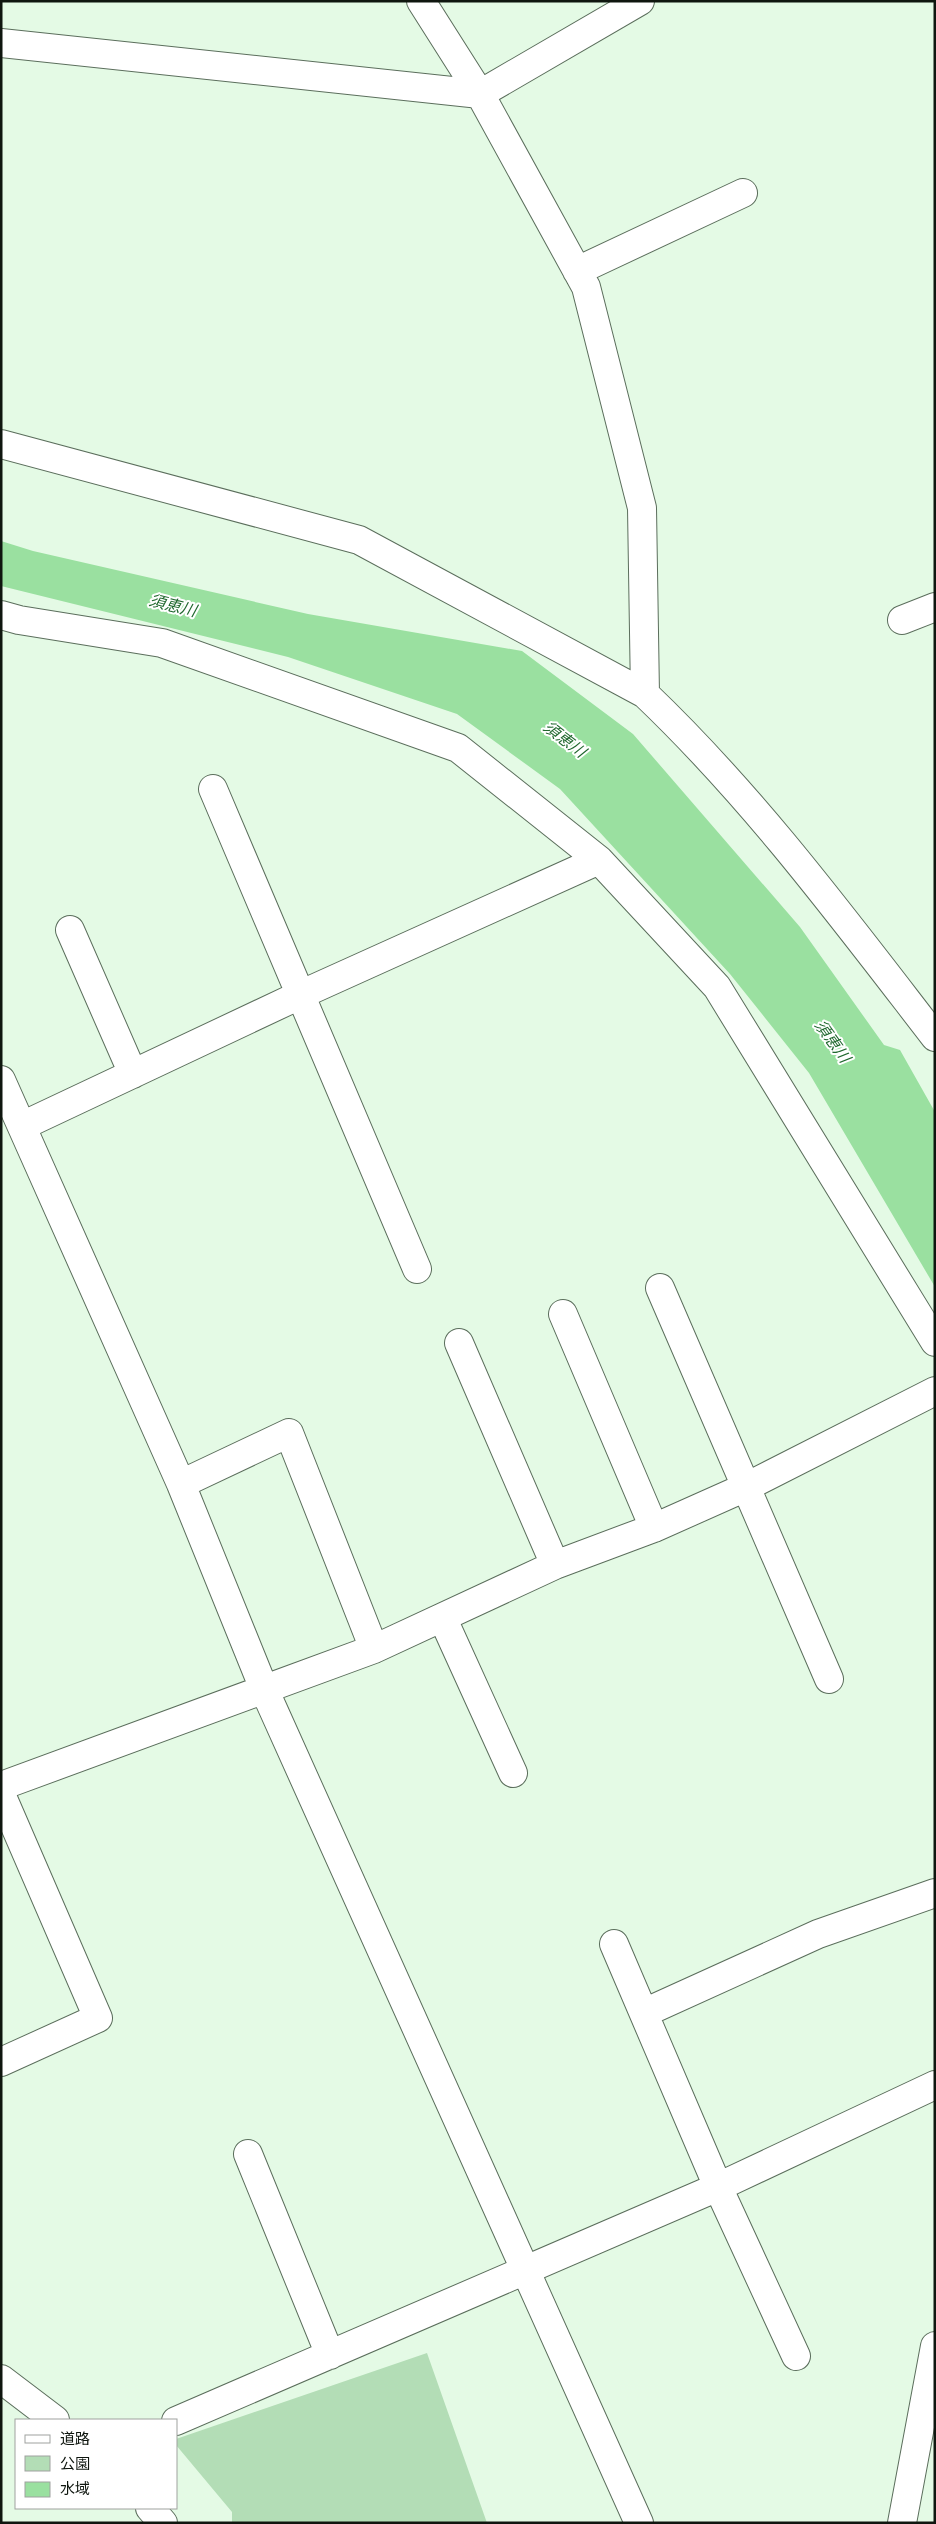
<svg xmlns="http://www.w3.org/2000/svg" width="936" height="2524" viewBox="0 0 936 2524" font-family="'Fira Sans Condensed','Noto Sans JP',sans-serif">
<style>
.green{fill:#b3ddb6}
.water{fill:#9ae0a0}
.lines{fill:none;stroke-linecap:round;stroke-linejoin:round}
.street-casing{stroke:#5b6e5c;stroke-width:30}
.secondary-casing{stroke:#5b6e5c;stroke-width:30}
.street{stroke:#fff;stroke-width:28}
.secondary{stroke:#fff;stroke-width:28}
.labels{text-anchor:middle;stroke-width:4;stroke-linejoin:round;paint-order:stroke}
.water-label{font-size:16px;font-style:italic;fill:#20682e;stroke:#fff}
</style>
<rect width="100%" height="100%" fill="#e4fae5"/>
<!-- green -->
<path class="green" d="M 427,2353 L 487,2523 L 232,2523 L 232,2512 L 176,2445 L 176,2439 Z"/>
<!-- water -->
<path class="water" d="M 1,541 L 33,551 L 308,614 L 522,651 L 633,734 L 800,927 L 884,1045 L 900,1050 L 935,1112 L 935,1287 L 809,1073 L 730,974 L 560,789 L 457,714 L 288,657 L 1,586 Z"/>
<g class="lines">
<!-- street casing -->
<g class="street-casing">
<path id="street" d="M 421,1 L 480,94 L 586,287 L 642,508 L 645,694
M 1,43 L 480,94 L 640,1
M 577,271 L 743,193
M 1,444 L 359,540 L 645,694 C 754,798 843,918 935,1037
M 1,615 L 19,620 L 162,643 L 458,748 L 599,860 L 717,987 L 935,1342
M 902,620 L 935,607
M 213,789 L 417,1269
M 70,930 L 133,1074
M 1,1080 L 181,1484 L 264,1689 L 639,2523
M 22,1126 L 302,994 L 599,860
M 660,1288 L 829,1679
M 563,1314 L 654,1528
M 459,1343 L 555,1565
M 181,1484 L 289,1433 L 374,1649
M 443,1619 L 513,1773
M 1,1786 L 374,1649 L 555,1565 L 654,1528 L 746,1487 L 935,1391
M 1,1794 L 98,2018 L 1,2062
M 614,1944 L 718,2187 L 796,2356
M 644,2013 L 818,1934 L 935,1893
M 248,2154 L 330,2355
M 176,2421 L 718,2187 L 935,2085
M 902,2523 L 935,2346"/>
</g>
<!-- secondary casing -->
<g class="secondary-casing">
<path id="secondary" d="M 1,2379 L 55,2420
M 150,2508 L 163,2523"/>
</g>
<!-- street -->
<use href="#street" class="street"/>
<!-- secondary -->
<use href="#secondary" class="secondary"/>
</g>
<g class="labels">
<!-- water labels -->
<g class="water-label">
<text transform="translate(173 605) rotate(14)" y="6">須恵川</text>
<text transform="translate(565 739) rotate(37)" y="6">須恵川</text>
<text transform="translate(833 1041) rotate(54)" y="6">須恵川</text>
</g>
</g>
<!-- border -->
<rect width="936" height="2524" fill="none" stroke="#0f160f" stroke-width="5"/>
<!-- legend -->
<rect x="15" y="2419" width="162" height="90" fill="#ffffff" stroke="#9fa29f"/>
<rect x="25" y="2435" width="25" height="8" fill="#ffffff" stroke="#9fa29f"/>
<text x="60" y="2444" font-size="15" fill="#0f160f">道路</text>
<rect x="25" y="2456" width="25" height="15" fill="#b3ddb6" stroke="#9fa29f"/>
<text x="60" y="2469" font-size="15" fill="#0f160f">公園</text>
<rect x="25" y="2482" width="25" height="15" fill="#9ae0a0" stroke="#9fa29f"/>
<text x="60" y="2494" font-size="15" fill="#0f160f">水域</text>
</svg>
